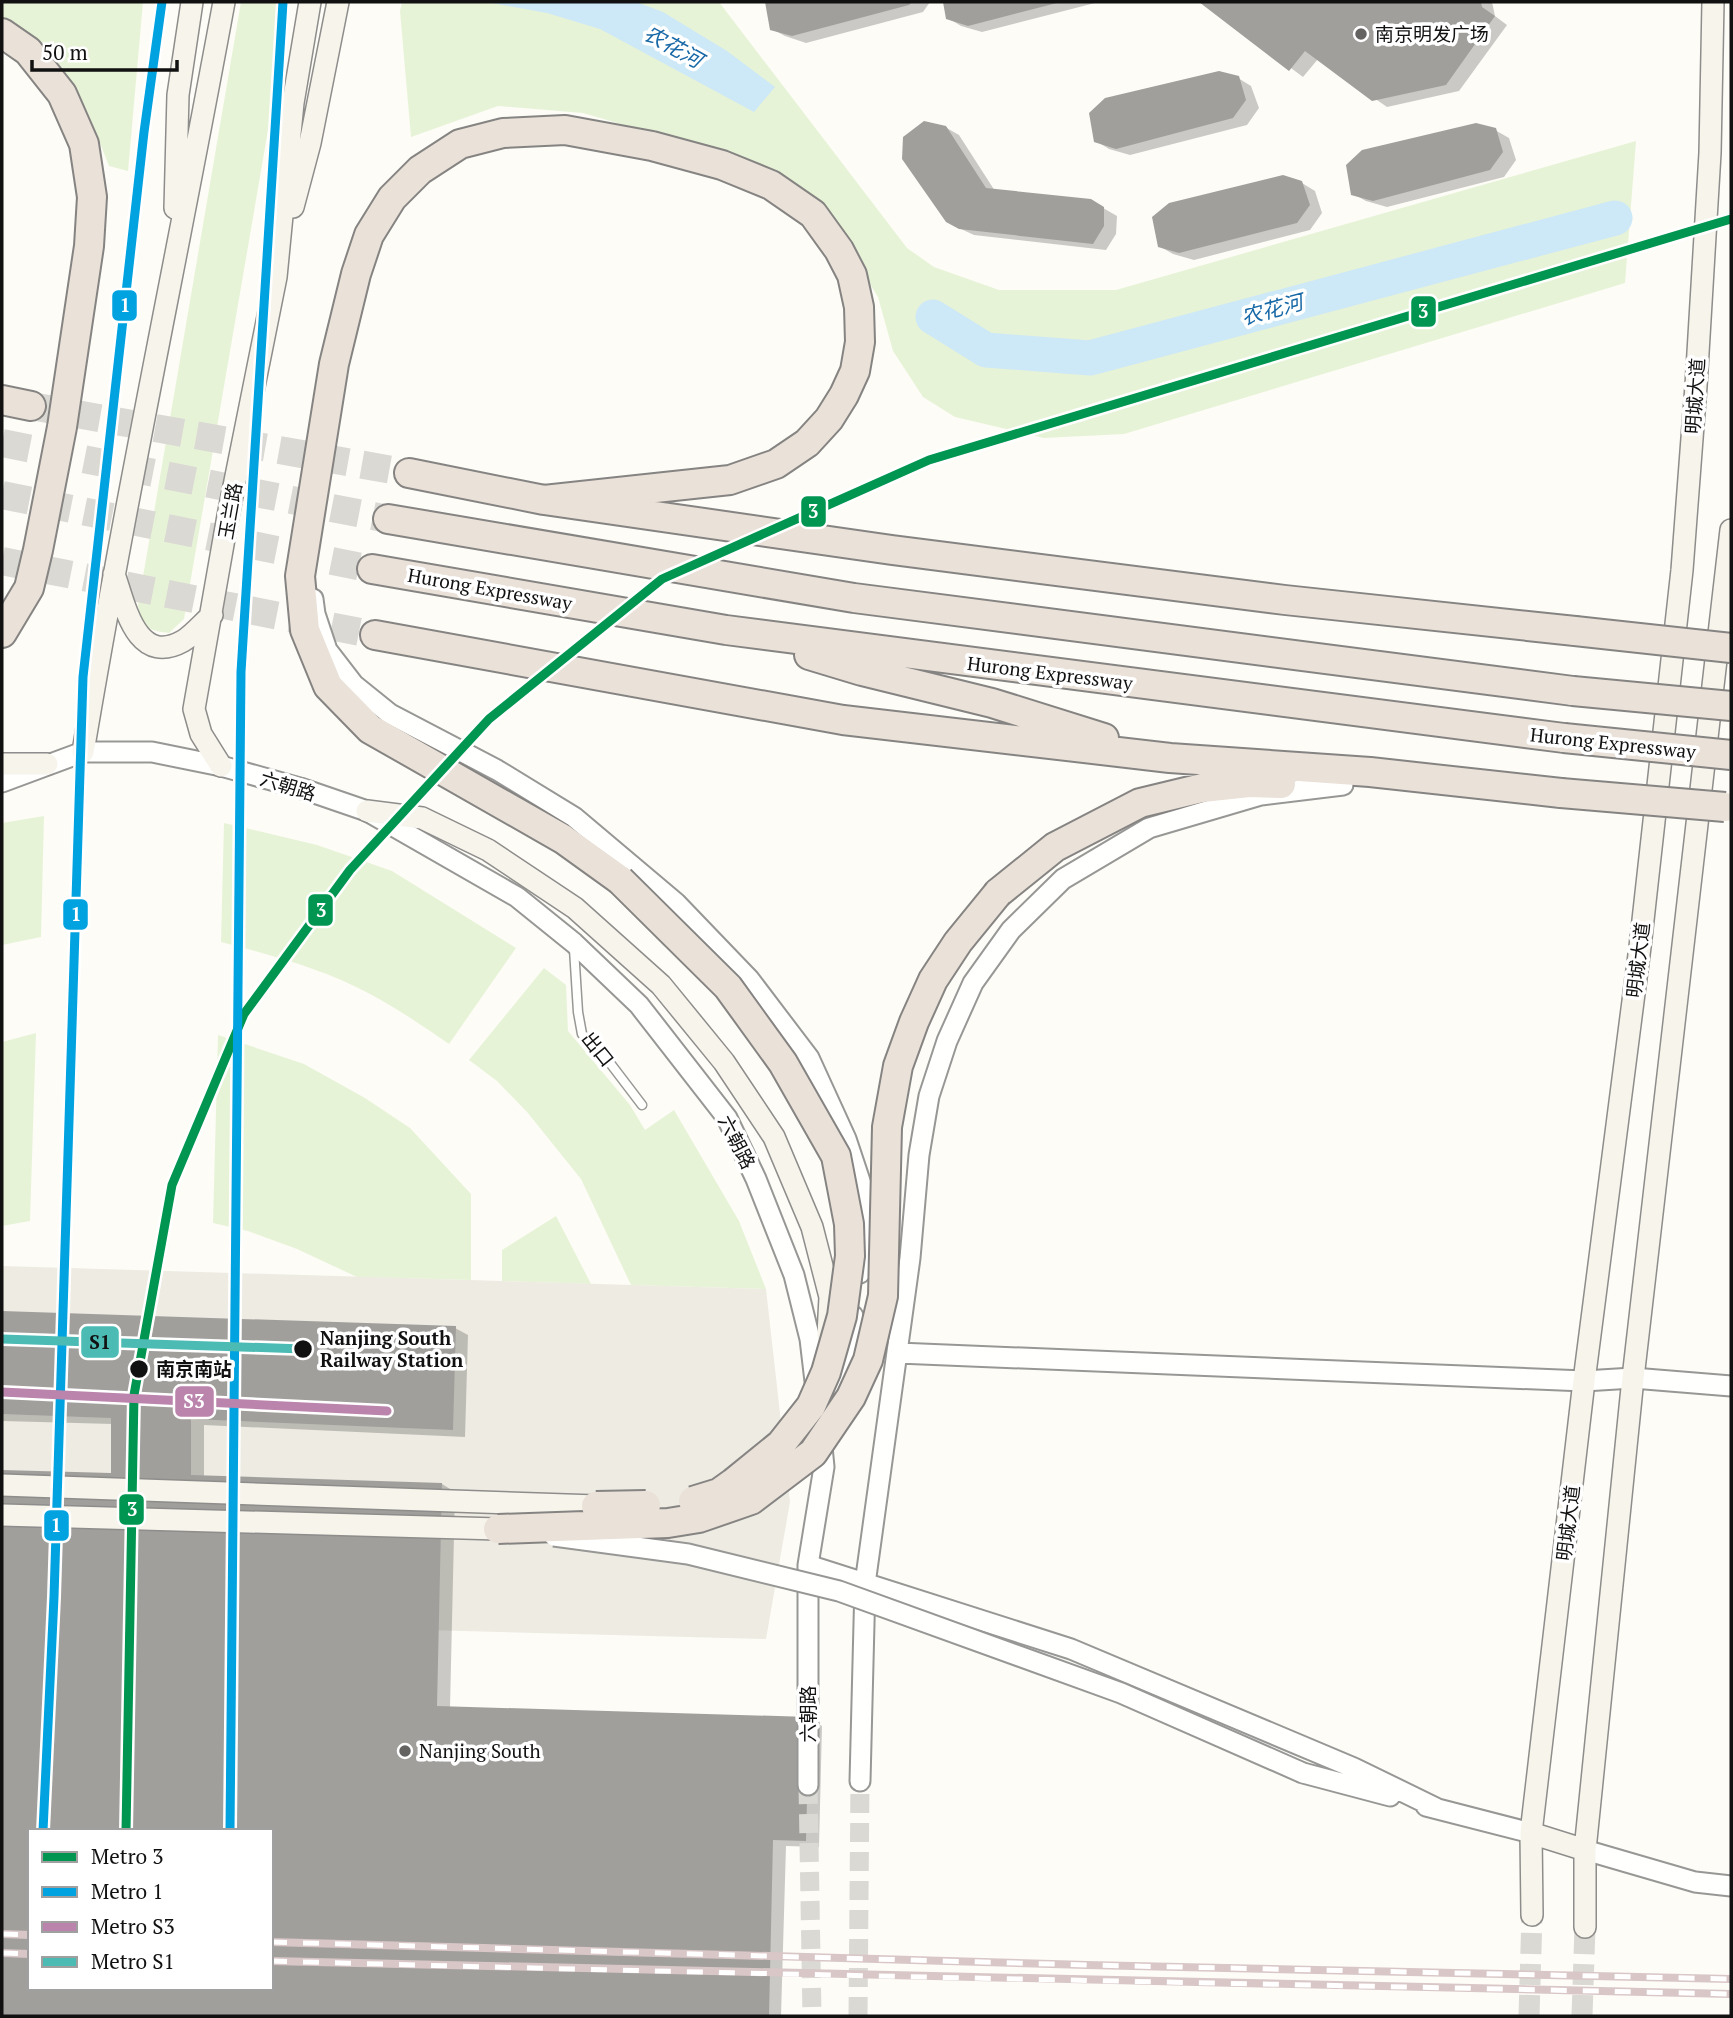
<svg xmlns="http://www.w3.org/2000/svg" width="1733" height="2018" viewBox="0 0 1733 2018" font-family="'PT Serif','Noto Sans SC',serif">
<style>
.green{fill:#e7f3d7}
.plaza{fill:#edebe2}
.water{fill:#cde8f7}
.shadow{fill:#0003;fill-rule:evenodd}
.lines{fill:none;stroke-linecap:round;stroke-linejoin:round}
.river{stroke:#cde8f7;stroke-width:35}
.building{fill:#a19f9c;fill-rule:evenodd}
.tertiary-tunnel{stroke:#dad9d4;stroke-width:19;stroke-dasharray:19 10;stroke-linecap:butt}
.secondary-tunnel{stroke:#dad9d4;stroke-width:21;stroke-dasharray:21 10;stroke-linecap:butt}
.motorway-tunnel{stroke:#dad9d4;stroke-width:28;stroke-dasharray:28 14;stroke-linecap:butt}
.service-casing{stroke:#979795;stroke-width:11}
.tertiary-casing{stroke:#979795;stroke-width:23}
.secondary-casing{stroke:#8e8d8b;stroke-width:24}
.motorway-casing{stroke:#858482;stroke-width:32}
.service{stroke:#fffffe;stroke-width:8}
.tertiary{stroke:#fffffe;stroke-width:19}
.secondary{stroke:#f6f4eb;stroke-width:21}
.motorway{stroke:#eae1d8;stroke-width:28}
.rail-casing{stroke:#d9c6c7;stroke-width:8}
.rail{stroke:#fff;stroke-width:5;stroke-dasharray:16;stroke-linecap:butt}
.tertiary-bridge-casing{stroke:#979795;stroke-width:23;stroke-linecap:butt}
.motorway-bridge-casing{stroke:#858482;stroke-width:32;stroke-linecap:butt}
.tertiary-bridge{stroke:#fffffe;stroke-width:19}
.motorway-bridge{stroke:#eae1d8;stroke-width:28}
.metro-1-casing{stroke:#fff;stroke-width:14}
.metro-2-casing{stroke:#fff;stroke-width:14}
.metro-3-casing{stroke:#fff;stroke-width:14}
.metro-4-casing{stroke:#fff;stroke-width:14}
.metro-1{stroke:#009651;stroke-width:9}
.metro-2{stroke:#00a2df;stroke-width:9}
.metro-3{stroke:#ba84ac;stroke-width:9}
.metro-4{stroke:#4bbbb4;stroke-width:9}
.poi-dot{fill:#646362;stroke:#fff;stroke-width:2.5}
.stop-dot{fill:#111;stroke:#fff;stroke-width:2.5}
.labels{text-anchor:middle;stroke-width:7;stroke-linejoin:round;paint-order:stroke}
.poi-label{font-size:19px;fill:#111;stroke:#fff;text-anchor:start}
.street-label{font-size:19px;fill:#111;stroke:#fff}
.stop-label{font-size:19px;font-weight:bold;fill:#111;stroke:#fff;text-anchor:start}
.water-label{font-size:21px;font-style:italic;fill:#1768a6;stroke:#fff}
.line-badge{stroke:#fff;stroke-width:2.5}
.badge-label{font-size:19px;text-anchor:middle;font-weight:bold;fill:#fff}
.pale-badge-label{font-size:19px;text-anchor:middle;font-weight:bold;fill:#111}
</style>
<rect width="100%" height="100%" fill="#fdfcf7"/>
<!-- green -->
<path class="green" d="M 2,2 L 143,2 L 128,171 L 109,166 C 93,124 78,80 42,50 C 29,40 15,32 2,23 Z
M 241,2 L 290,2 L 184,619 L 169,633 C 149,631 140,626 138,606 Z
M 402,2 L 719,2 L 907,248 L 934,267 L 999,290 L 1116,290 L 1636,141 L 1625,283 L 1124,434 L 1044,438 L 955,417 L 923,397 L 893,351 L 878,297 L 835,227 L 765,166 L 583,113 L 498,106 L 411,137 L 400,11 Z
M 44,816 L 41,937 L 2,945 L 2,823 Z
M 224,823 L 317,845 L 392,871 L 516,948 L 449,1044 C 423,1026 398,1009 370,994 C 324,969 271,955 221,942 Z
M 544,968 L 566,985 L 568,1031 L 630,1105 L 645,1130 L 674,1110 L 739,1221 L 766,1289 L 631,1285 L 581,1179 L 527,1112 L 497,1081 L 469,1060 Z
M 36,1033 L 30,1221 L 2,1226 L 2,1042 Z
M 218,1035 L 304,1064 L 365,1098 L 410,1128 L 471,1194 L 471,1280 L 357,1277 L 297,1249 L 248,1231 L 213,1223 Z
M 556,1216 L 591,1284 L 502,1281 L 502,1250 Z"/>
<!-- plaza -->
<path class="plaza" d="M 2,1266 L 766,1289 L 790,1502 L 766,1639 L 2,1619 Z"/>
<!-- water -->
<path class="water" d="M 486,2 L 636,2 L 663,12 L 727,51 L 775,87 L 754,112 L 600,29 L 547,13 Z"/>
<!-- shadow -->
<path class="shadow" d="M 767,2 L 930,2 L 923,12 L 806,43 L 785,36 L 772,29 Z
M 945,2 L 1099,2 L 982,32 L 961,26 L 948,18 Z
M 1202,2 L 1492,2 L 1495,16 L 1507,25 L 1459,91 L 1387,107 L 1318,59 L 1303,77 Z
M 1238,78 L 1251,86 L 1259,108 L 1247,125 L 1130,155 L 1109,149 L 1096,141 Z
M 945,127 L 959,135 L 995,191 L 1091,201 L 1117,216 L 1116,234 L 1106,250 L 974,235 L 961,229 Z
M 1495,130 L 1509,138 L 1516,160 L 1504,177 L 1387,207 L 1366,201 L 1353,194 Z
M 1302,183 L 1315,191 L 1322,213 L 1310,230 L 1194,260 L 1173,254 L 1159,246 Z
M 2,1313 L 455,1328 L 468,1335 L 465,1437 L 204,1425 L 204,1477 L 442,1484 L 455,1492 L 450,1708 L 809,1719 L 822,1726 L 819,1847 L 786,1846 L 781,2016 L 2,2016 L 2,1472 L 113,1475 L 113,1424 L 2,1421 ZM 30,1831 L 271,1831 L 271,1988 L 30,1988 Z"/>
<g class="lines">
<!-- river -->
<path class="river" d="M 933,317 L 986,350 L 1090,358 L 1615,218"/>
</g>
<!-- building -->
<path class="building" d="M 765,2 L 912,2 L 909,5 L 792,36 L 770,30 Z
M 943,2 L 1056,2 L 1057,3 L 968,26 L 946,19 Z
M 1199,2 L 1481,2 L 1482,7 L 1495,16 L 1446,85 L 1372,101 L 1305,51 L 1289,71 Z
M 1219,71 L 1239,76 L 1246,100 L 1233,118 L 1116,149 L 1094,142 L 1089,113 L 1105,98 Z
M 924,121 L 946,126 L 986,188 L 1091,199 L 1104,207 L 1104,226 L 1093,244 L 959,229 L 946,222 L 902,159 L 903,137 Z
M 1476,123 L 1496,128 L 1503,152 L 1490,170 L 1373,201 L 1351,195 L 1346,165 L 1362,150 Z
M 1283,175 L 1302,181 L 1310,205 L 1297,223 L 1179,253 L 1158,247 L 1152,217 L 1169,203 Z
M 2,1311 L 456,1326 L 453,1430 L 191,1419 L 191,1475 L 442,1483 L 437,1706 L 809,1717 L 806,1841 L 773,1840 L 769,2016 L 2,2016 L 2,1470 L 111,1473 L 111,1418 L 2,1414 ZM 30,1831 L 271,1831 L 271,1988 L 30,1988 Z"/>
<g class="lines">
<!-- tertiary-tunnel -->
<path class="tertiary-tunnel" d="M 808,1785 L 812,2016
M 858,2016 L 860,1781"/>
<!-- secondary-tunnel -->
<path class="secondary-tunnel" d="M 1529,2016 L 1532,1915
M 1582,2016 L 1585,1927"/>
<!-- motorway-tunnel -->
<path class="motorway-tunnel" d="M 31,406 L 409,473
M 2,443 L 388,519
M 2,495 L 372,569
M 2,561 L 375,635"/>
<!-- service casing -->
<g class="service-casing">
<path id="service" d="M 574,949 L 578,1012 L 582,1034 L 610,1063 L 642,1105"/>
</g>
<!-- tertiary casing -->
<g class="tertiary-casing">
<path id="tertiary" d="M 313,599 L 315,614 L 327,650 L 354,685 L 390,714 L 497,770 L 574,817 L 676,903 L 749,979 L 809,1058 L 846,1139 L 866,1199 L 867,1230 L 860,1273
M 2,782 L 83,752 L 152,752 L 221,766 L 300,788 L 367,811 L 517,897 L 574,943 L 639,1005 L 727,1118 L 756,1179 L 794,1275 L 810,1339 L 816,1390
M 898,1353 L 1584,1381 L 1633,1378 L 1731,1386
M 840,1404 L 853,1316
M 808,1565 L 1071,1649 L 1354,1768 L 1436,1808
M 1303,1773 L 1390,1796
M 860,1781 L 865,1584 L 910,1258 L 919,1155 L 929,1096 L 947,1041 L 973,983 L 1011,930 L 1063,879 L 1149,828 L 1261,795 L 1343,785
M 808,1785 L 808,1565 L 824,1467 L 821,1437
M 1426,1806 L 1531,1833
M 1585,1850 L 1695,1882 L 1731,1886"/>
</g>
<!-- secondary casing -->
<g class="secondary-casing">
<path id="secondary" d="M 293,207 L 310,143 L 338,2
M 175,208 L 178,95 L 192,2
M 114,574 C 125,605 136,667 183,641 C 193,635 203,623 212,615
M 83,752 C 125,501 178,252 224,2
M 2,764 L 47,764
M 221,766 L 201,734 L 194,709 L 228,516 L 276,277 L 293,103 L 310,2
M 367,811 L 422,818 L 488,850 L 575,908 L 661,985 L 724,1062 L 774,1137 L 812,1227 L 830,1297 L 828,1335
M 2,1485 L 596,1506
M 2,1515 L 498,1529
M 1531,1833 L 1585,1850
M 1532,1915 L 1531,1833 L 1584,1381 L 1640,947 L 1682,570 L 1696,386 L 1710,153 L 1713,2
M 1585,1927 L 1585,1850 L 1633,1378 L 1731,530"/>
</g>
<!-- motorway casing -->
<g class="motorway-casing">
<path id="motorway" d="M 2,33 L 28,51 L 62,94 L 84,144 L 92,197 L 89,246 L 62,427 L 38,550 L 29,588 L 2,633
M 2,400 L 31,406
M 409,473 L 544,500 L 892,550 L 1285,600 L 1575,631
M 544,500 L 730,480 L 776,464 L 807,443 L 829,419 L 844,395 L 855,371 L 860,342 L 859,307 L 852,275 L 839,250 L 813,214 L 771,185 L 722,165 L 652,146 L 565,130 L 503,133 L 460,144 L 420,170 L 392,198 L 369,235 L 356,274 L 334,364 L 300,576 L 305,630 L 328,686 L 370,729 L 563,839 L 620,880
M 388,519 L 854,598 L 1573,691
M 372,569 L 726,630 L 1564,738
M 375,635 L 843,720 L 1170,758 L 1370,772 L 1561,793
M 809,655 L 862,671 L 992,703 L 1104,738
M 998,893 L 1055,847 L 1140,803 L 1202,788 L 1249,783 L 1281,784"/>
</g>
<!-- service -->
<use href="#service" class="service"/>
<!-- tertiary -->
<use href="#tertiary" class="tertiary"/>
<!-- secondary -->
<use href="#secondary" class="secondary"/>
<!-- motorway -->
<use href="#motorway" class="motorway"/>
<!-- rail casing -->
<g class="rail-casing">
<path id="rail" d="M 2,1934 L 30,1935
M 271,1942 L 1087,1965 L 1731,1979
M 2,1953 L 30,1954
M 271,1961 C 758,1975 1245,1983 1731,1994"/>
</g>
<!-- rail -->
<use href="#rail" class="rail"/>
<!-- tertiary-bridge casing -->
<g class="tertiary-bridge-casing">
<path id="tertiary-bridge" d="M 554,1536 L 688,1554 L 839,1591 L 1121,1693 L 1303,1773"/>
</g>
<!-- motorway-bridge casing -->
<g class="motorway-bridge-casing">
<path id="motorway-bridge" d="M 1575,631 L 1731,648
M 1573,691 L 1731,706
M 1564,738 L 1731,755
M 1561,793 L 1725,807
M 620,880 L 728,987 L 783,1063 L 836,1156 L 849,1224 L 850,1256 L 842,1316 L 826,1372 L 811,1406 L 781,1444 L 733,1483 L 719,1493 L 693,1501
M 596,1506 L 646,1505
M 498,1529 L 668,1523 L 699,1518 L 751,1500 L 813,1453 L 851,1397 L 868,1360 L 883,1296 L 887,1127 L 898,1066 L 914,1022 L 933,980 L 958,942 L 998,893"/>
</g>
<!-- tertiary-bridge -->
<use href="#tertiary-bridge" class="tertiary-bridge"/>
<!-- motorway-bridge -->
<use href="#motorway-bridge" class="motorway-bridge"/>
<!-- metro-1 casing -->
<g class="metro-1-casing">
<path id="metro-1" d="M 126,1831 L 134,1395 L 172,1185 L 244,1014 L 350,870 L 489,719 L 662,579 L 929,460 L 1731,219"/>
</g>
<!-- metro-2 casing -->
<g class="metro-2-casing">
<path id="metro-2" d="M 43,1831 L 54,1597 L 83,677 L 144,132 L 162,2
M 230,1831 L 241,672 L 283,2"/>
</g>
<!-- metro-3 casing -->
<g class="metro-3-casing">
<path id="metro-3" d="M 2,1392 L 387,1411"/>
</g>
<!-- metro-4 casing -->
<g class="metro-4-casing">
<path id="metro-4" d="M 2,1339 L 303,1349"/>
</g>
<!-- metro-1 -->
<use href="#metro-1" class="metro-1"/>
<!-- metro-2 -->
<use href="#metro-2" class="metro-2"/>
<!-- metro-3 -->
<use href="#metro-3" class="metro-3"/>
<!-- metro-4 -->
<use href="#metro-4" class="metro-4"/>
</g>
<!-- markers -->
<g class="poi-dot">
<circle cx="1361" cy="34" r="7"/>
<circle cx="405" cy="1751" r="7"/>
</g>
<g class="stop-dot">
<circle cx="303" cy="1349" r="10"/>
<circle cx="139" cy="1369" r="10"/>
</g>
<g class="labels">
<!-- poi labels -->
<g class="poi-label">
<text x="1375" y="41">南京明发广场</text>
<text x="419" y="1758">Nanjing South</text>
</g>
<!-- street labels -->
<g class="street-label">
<text transform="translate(1695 396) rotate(-86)" y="7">明城大道</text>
<text transform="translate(230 511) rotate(-80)" y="7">玉兰路</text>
<text transform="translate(490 589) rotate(10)" y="7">Hurong Expressway</text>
<text transform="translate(1050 673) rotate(7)" y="7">Hurong Expressway</text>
<text transform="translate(1613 743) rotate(6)" y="7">Hurong Expressway</text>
<text transform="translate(288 786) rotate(17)" y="7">六朝路</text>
<text transform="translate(1638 960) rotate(-83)" y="7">明城大道</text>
<text transform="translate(598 1049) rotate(51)" y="7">出口</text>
<text transform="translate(737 1142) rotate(63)" y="7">六朝路</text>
<text transform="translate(1568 1523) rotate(-83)" y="7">明城大道</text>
<text transform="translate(808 1714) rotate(-90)" y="7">六朝路</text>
</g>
<!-- stop labels -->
<g class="stop-label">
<text x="320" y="1345">Nanjing South<tspan x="320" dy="22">Railway Station</tspan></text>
<text x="156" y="1376">南京南站</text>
</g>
<!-- water labels -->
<g class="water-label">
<text transform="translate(673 47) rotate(29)" y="7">农花河</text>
<text transform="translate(1272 310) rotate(-15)" y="7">农花河</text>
</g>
</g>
<g class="line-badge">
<rect x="111" y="289" width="27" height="33" rx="7" fill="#00a2df"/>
<rect x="1410" y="295" width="27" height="33" rx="7" fill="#009651"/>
<rect x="800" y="495" width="27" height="33" rx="7" fill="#009651"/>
<rect x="307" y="893" width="27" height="34" rx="7" fill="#009651"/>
<rect x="62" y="898" width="27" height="33" rx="7" fill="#00a2df"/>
<rect x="80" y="1325" width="40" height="34" rx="7" fill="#4bbbb4"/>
<rect x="174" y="1385" width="41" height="33" rx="7" fill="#ba84ac"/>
<rect x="118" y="1493" width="27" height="33" rx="7" fill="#009651"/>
<rect x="43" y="1509" width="27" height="33" rx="7" fill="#00a2df"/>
</g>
<g class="badge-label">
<text x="125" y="312">1</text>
<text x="1423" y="318">3</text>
<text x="813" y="518">3</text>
<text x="321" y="917">3</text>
<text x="76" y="921">1</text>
<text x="194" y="1408">S3</text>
<text x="132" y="1516">3</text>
<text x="56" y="1532">1</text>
</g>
<g class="pale-badge-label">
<text x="100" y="1349">S1</text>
</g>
<!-- border -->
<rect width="1733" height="2018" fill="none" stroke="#111111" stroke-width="7"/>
<!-- legend -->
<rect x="28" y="1829" width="245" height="161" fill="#ffffff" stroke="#a0a0a0" stroke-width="2"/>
<rect x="42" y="1852" width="35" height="10" fill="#009651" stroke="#a0a0a0" stroke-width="2"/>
<text x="91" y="1864" font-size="21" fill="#111111">Metro 3</text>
<rect x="42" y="1887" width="35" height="10" fill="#00a2df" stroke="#a0a0a0" stroke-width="2"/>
<text x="91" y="1899" font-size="21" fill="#111111">Metro 1</text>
<rect x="42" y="1922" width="35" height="10" fill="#ba84ac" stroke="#a0a0a0" stroke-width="2"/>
<text x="91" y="1934" font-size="21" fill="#111111">Metro S3</text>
<rect x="42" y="1957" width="35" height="10" fill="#4bbbb4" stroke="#a0a0a0" stroke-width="2"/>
<text x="91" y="1969" font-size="21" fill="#111111">Metro S1</text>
<!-- scale -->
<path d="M32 60v10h145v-10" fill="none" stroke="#111111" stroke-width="3.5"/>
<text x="42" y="60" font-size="21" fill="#111111" stroke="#ffffff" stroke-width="5" paint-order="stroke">50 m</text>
</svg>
